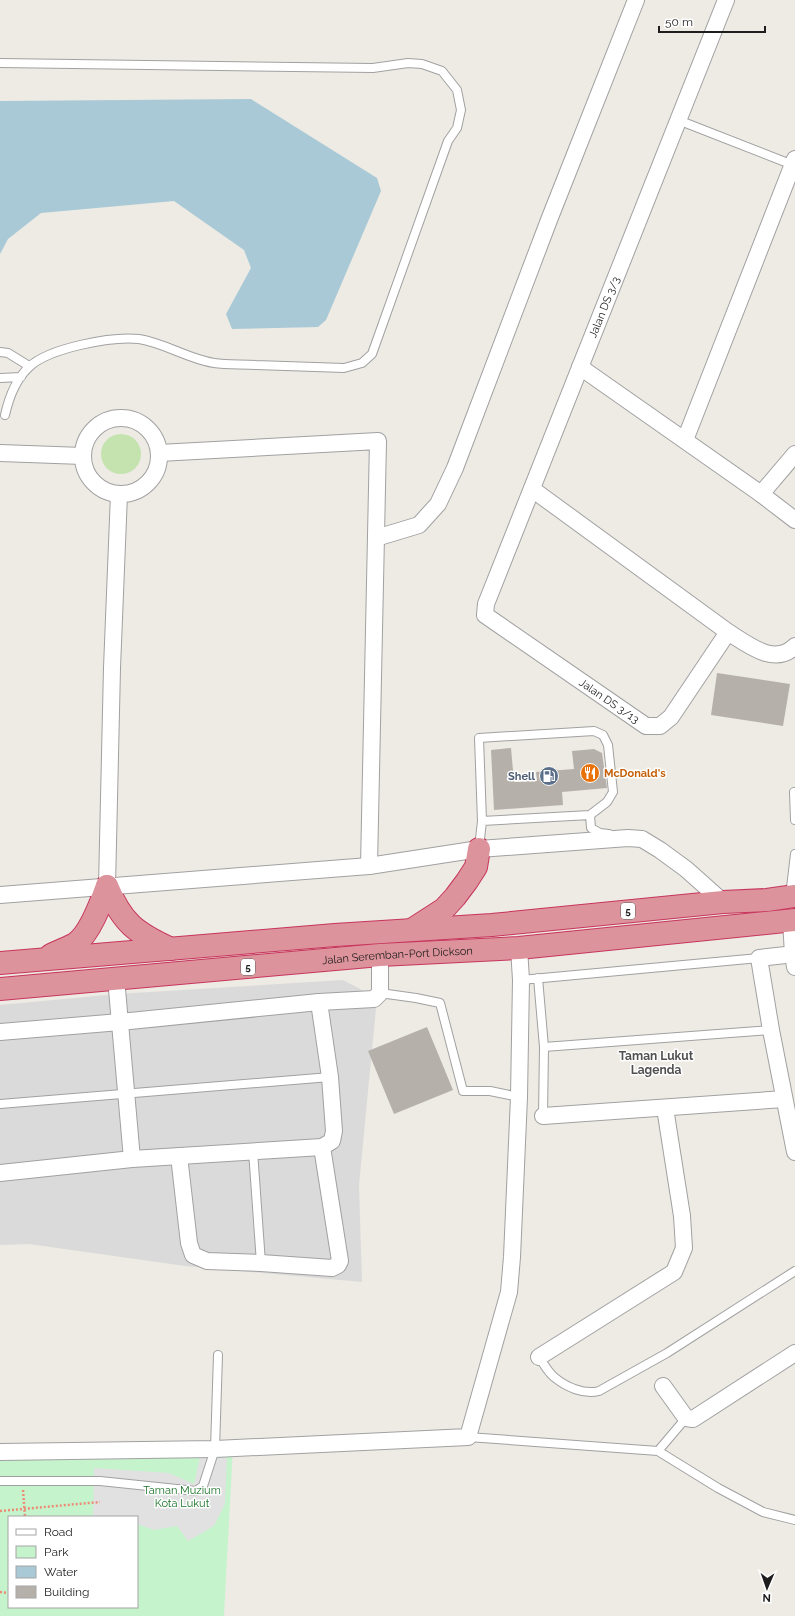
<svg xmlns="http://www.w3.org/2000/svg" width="795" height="1616" viewBox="0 0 795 1616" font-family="Raleway,sans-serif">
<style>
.residential{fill:#dbdada}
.grass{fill:#c4e3af}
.park{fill:#c5f4cc;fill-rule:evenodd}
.parking{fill:#e1e1e1}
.water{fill:#a9c9d7}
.building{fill:#b6b0aa}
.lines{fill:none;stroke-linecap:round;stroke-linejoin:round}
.lane-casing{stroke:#a1a1a1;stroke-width:10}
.street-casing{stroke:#a1a1a1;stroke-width:18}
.highway-casing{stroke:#c7355c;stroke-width:24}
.path{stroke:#ec8c77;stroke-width:2.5;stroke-dasharray:2 2;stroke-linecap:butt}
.lane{stroke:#fff;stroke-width:8}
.street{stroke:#fff;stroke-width:16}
.highway{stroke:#dd939b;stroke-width:22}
.labels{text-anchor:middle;stroke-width:3;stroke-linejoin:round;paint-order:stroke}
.shield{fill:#fff;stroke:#616161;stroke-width:1}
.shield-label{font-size:10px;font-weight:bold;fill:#1d1d1d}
.street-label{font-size:11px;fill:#1d1d1d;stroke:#fff}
.food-label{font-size:11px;font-weight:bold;fill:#c56008;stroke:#fff;text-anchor:start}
.service-label{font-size:11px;font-weight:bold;fill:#4e5e75;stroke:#fff;text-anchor:end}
.park-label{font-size:11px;fill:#167124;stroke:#fff}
.neighbourhood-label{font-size:12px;font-weight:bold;fill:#505050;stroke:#fff}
</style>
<rect width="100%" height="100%" fill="#edebe4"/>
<!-- residential -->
<path class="residential" d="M 343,980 L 377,998 L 359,1185 L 362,1282 L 185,1266 L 29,1244 L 0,1245 L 0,1005 L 117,994 Z"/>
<!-- grass -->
<path class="grass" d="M101 454a20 20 0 1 1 40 0a20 20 0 1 1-40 0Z"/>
<!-- park -->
<path class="park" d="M 233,1446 L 224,1616 L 0,1616 L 0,1451 ZM 9,1517 L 137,1517 L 137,1607 L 9,1607 Z"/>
<!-- parking -->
<path class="parking" d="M 200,1457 L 227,1458 L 225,1504 L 214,1526 L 188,1541 L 177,1526 L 154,1530 L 137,1524 L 137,1517 L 93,1517 L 94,1468 L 169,1473 L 194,1484 Z"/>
<!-- water -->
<path class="water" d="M 251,99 L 377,178 L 381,191 L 326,320 L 318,327 L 232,329 L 226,314 L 251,268 L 244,250 L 174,201 L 41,213 L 8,239 L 0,254 L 0,101 Z"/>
<!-- building -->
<path class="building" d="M 717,673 L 790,684 L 783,726 L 711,715 Z
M 511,748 L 514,782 L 537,781 L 536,772 L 574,769 L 572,751 L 594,749 L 602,753 L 607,788 L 562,792 L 563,805 L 494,810 L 491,750 Z
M 427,1027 L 453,1090 L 394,1114 L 368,1051 Z"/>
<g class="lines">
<!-- lane casing -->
<g class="lane-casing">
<path id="lane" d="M 0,63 L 373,68 L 408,63 L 422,64 L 442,71 L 457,90 L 461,110 L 457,128 L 448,141 L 372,354 L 362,363 L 344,368 C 315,367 286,366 256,365 C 242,364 227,365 214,363 C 188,359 165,343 139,339 C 112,336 49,348 29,367 C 15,380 9,397 5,415
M 678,120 L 793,165
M 0,352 L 8,353 L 29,366
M 0,378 L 21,377
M 794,792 L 795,820
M 482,821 L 590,815
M 479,848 L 482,821 L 479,738 L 594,731 L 603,735 L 608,745 L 613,792 L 607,802 L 590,815 L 591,828 L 600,833 L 609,834
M 790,896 L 795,854
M 538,978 L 544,1047 L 543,1116
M 521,980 L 759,958
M 380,993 L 416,998 L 440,1003 L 463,1091 L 490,1091 L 519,1097
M 544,1047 L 771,1030
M 0,1104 L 330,1077
M 253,1151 L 261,1263
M 539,1357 C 543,1363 548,1372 554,1377 C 566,1387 584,1395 599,1391 L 667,1353 L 795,1271
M 468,1437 L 658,1451 L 718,1488 L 763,1512 L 795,1520
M 658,1451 L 686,1418
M 0,1481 L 100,1481 L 196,1491 L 203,1486 L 215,1449 L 218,1355"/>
</g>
<!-- street casing -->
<g class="street-casing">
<g id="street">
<path id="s1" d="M 726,0 L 486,604 L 485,615 L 646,726 L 660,726 L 671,717 L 728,632"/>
<path d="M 580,367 L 761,494 L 795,520"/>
<circle cx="121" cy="456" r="38"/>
<path d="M 685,440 L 795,159"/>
<path d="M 0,453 L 83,456"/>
<path d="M 159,453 L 378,441 L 369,866"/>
<path d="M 532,489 L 728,632 C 747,644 775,667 795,646"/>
<path d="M 761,494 L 795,454"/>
<path d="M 376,538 L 419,525 L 438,504 L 455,468 L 549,220 L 636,0"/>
<path d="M 107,886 L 112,668 L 119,494"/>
<path d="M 0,895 L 369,866 L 479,849 L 628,838 L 642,839 L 660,850 L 686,869 L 723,902"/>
<path d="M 791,921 L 793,954 L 795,967"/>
<path d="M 795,954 L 759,958 L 771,1030 L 795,1152"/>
<path d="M 116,978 L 132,1159"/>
<path d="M 0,1032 L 120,1022 L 319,1002 L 374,999 L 380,993 L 380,955"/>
<path d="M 543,1116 L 784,1099"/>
<path d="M 179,1156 L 189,1243 L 193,1255 L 207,1261 L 261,1263 L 332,1268 L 338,1265 L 340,1261 L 322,1147"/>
<path d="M 0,1173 L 132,1159 L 322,1147 L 332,1141 L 334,1131 L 330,1077 L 319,1002"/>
<path d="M 539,1357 L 674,1272 L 684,1248 L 682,1216 L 665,1108"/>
<path d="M 663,1386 L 686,1418 L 693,1419 L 795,1353"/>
<path d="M 0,1452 L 215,1449 L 468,1437 L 509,1292 L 512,1257 L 519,1097 L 521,980 L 519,948"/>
</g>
</g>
<!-- highway casing -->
<g class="highway-casing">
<g id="highway">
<path d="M 107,886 C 122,923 136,933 171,949"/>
<path d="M 413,929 L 444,909 L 455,897 L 467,881 L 476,867 L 479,849"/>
<path d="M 51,955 C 59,951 67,948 75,944 C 90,934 101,903 107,886"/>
<path d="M 0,963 L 335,935 L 492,925 L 723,902 L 767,900 L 795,896"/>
<path id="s2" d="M 0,989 L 380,955 L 519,948 L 795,920"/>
</g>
</g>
<!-- path -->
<path class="path" d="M 23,1490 L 25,1517
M 0,1511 L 100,1502
M 0,1592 L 9,1593"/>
<!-- lane -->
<use href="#lane" class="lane"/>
<!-- street -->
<use href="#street" class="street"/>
<!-- highway -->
<use href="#highway" class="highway"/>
</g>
<!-- icons -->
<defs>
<g id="restaurant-disc" transform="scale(1)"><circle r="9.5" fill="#e8710a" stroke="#fff"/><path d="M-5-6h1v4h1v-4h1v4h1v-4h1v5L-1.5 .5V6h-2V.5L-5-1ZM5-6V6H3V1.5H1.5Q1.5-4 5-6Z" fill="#fff"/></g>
<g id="fuel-disc" transform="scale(1)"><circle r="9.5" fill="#5c6f8a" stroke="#fff"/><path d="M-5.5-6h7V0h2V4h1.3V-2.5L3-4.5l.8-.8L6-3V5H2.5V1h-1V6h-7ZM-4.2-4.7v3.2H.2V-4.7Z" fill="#fff"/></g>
</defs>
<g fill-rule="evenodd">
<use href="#restaurant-disc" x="590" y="773"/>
<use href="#fuel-disc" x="549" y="776"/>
</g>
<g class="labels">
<!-- shield labels -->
<g class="shield">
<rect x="621" y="903" width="14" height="16" rx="3"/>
<rect x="241" y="959" width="14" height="16" rx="3"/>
</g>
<g class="shield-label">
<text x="628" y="915">5</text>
<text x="248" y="971">5</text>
</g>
<!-- street labels -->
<g class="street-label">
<text transform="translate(604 307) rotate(-68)" y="4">Jalan DS 3/3</text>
<text dy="4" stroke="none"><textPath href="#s1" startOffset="812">Jalan DS 3/13</textPath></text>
<text dy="4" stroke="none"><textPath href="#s2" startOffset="399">Jalan Seremban-Port Dickson</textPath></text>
</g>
<!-- food labels -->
<g class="food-label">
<text x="604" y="777">McDonald's</text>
</g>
<!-- service labels -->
<g class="service-label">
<text x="535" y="780">Shell</text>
</g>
<!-- park labels -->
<g class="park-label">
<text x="182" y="1494">Taman Muzium<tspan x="182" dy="13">Kota Lukut</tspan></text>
</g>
<!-- neighbourhood labels -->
<g class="neighbourhood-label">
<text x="656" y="1060">Taman Lukut<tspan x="656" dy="14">Lagenda</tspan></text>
</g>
</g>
<!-- legend -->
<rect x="8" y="1516" width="130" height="92" fill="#ffffff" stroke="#a5a5a5"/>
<rect x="16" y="1529" width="20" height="6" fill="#ffffff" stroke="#a5a5a5"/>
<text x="44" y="1536" font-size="12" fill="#1d1d1d">Road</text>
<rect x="16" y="1546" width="20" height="12" fill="#c5f4cc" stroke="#a5a5a5"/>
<text x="44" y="1556" font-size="12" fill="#1d1d1d">Park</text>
<rect x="16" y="1566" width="20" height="12" fill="#a9c9d7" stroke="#a5a5a5"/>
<text x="44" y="1576" font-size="12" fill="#1d1d1d">Water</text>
<rect x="16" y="1586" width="20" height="12" fill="#b6b0aa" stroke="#a5a5a5"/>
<text x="44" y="1596" font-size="12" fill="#1d1d1d">Building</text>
<!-- north arrow -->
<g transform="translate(767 1588) rotate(182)" stroke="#ffffff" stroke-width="3" paint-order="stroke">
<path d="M0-3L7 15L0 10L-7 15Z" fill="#1d1d1d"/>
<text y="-6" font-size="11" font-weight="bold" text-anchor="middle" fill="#1d1d1d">N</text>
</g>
<!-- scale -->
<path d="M659 26v6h106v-6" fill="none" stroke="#1d1d1d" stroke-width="2"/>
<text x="665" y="26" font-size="12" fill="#1d1d1d" stroke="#ffffff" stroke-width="3" paint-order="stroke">50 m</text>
</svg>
